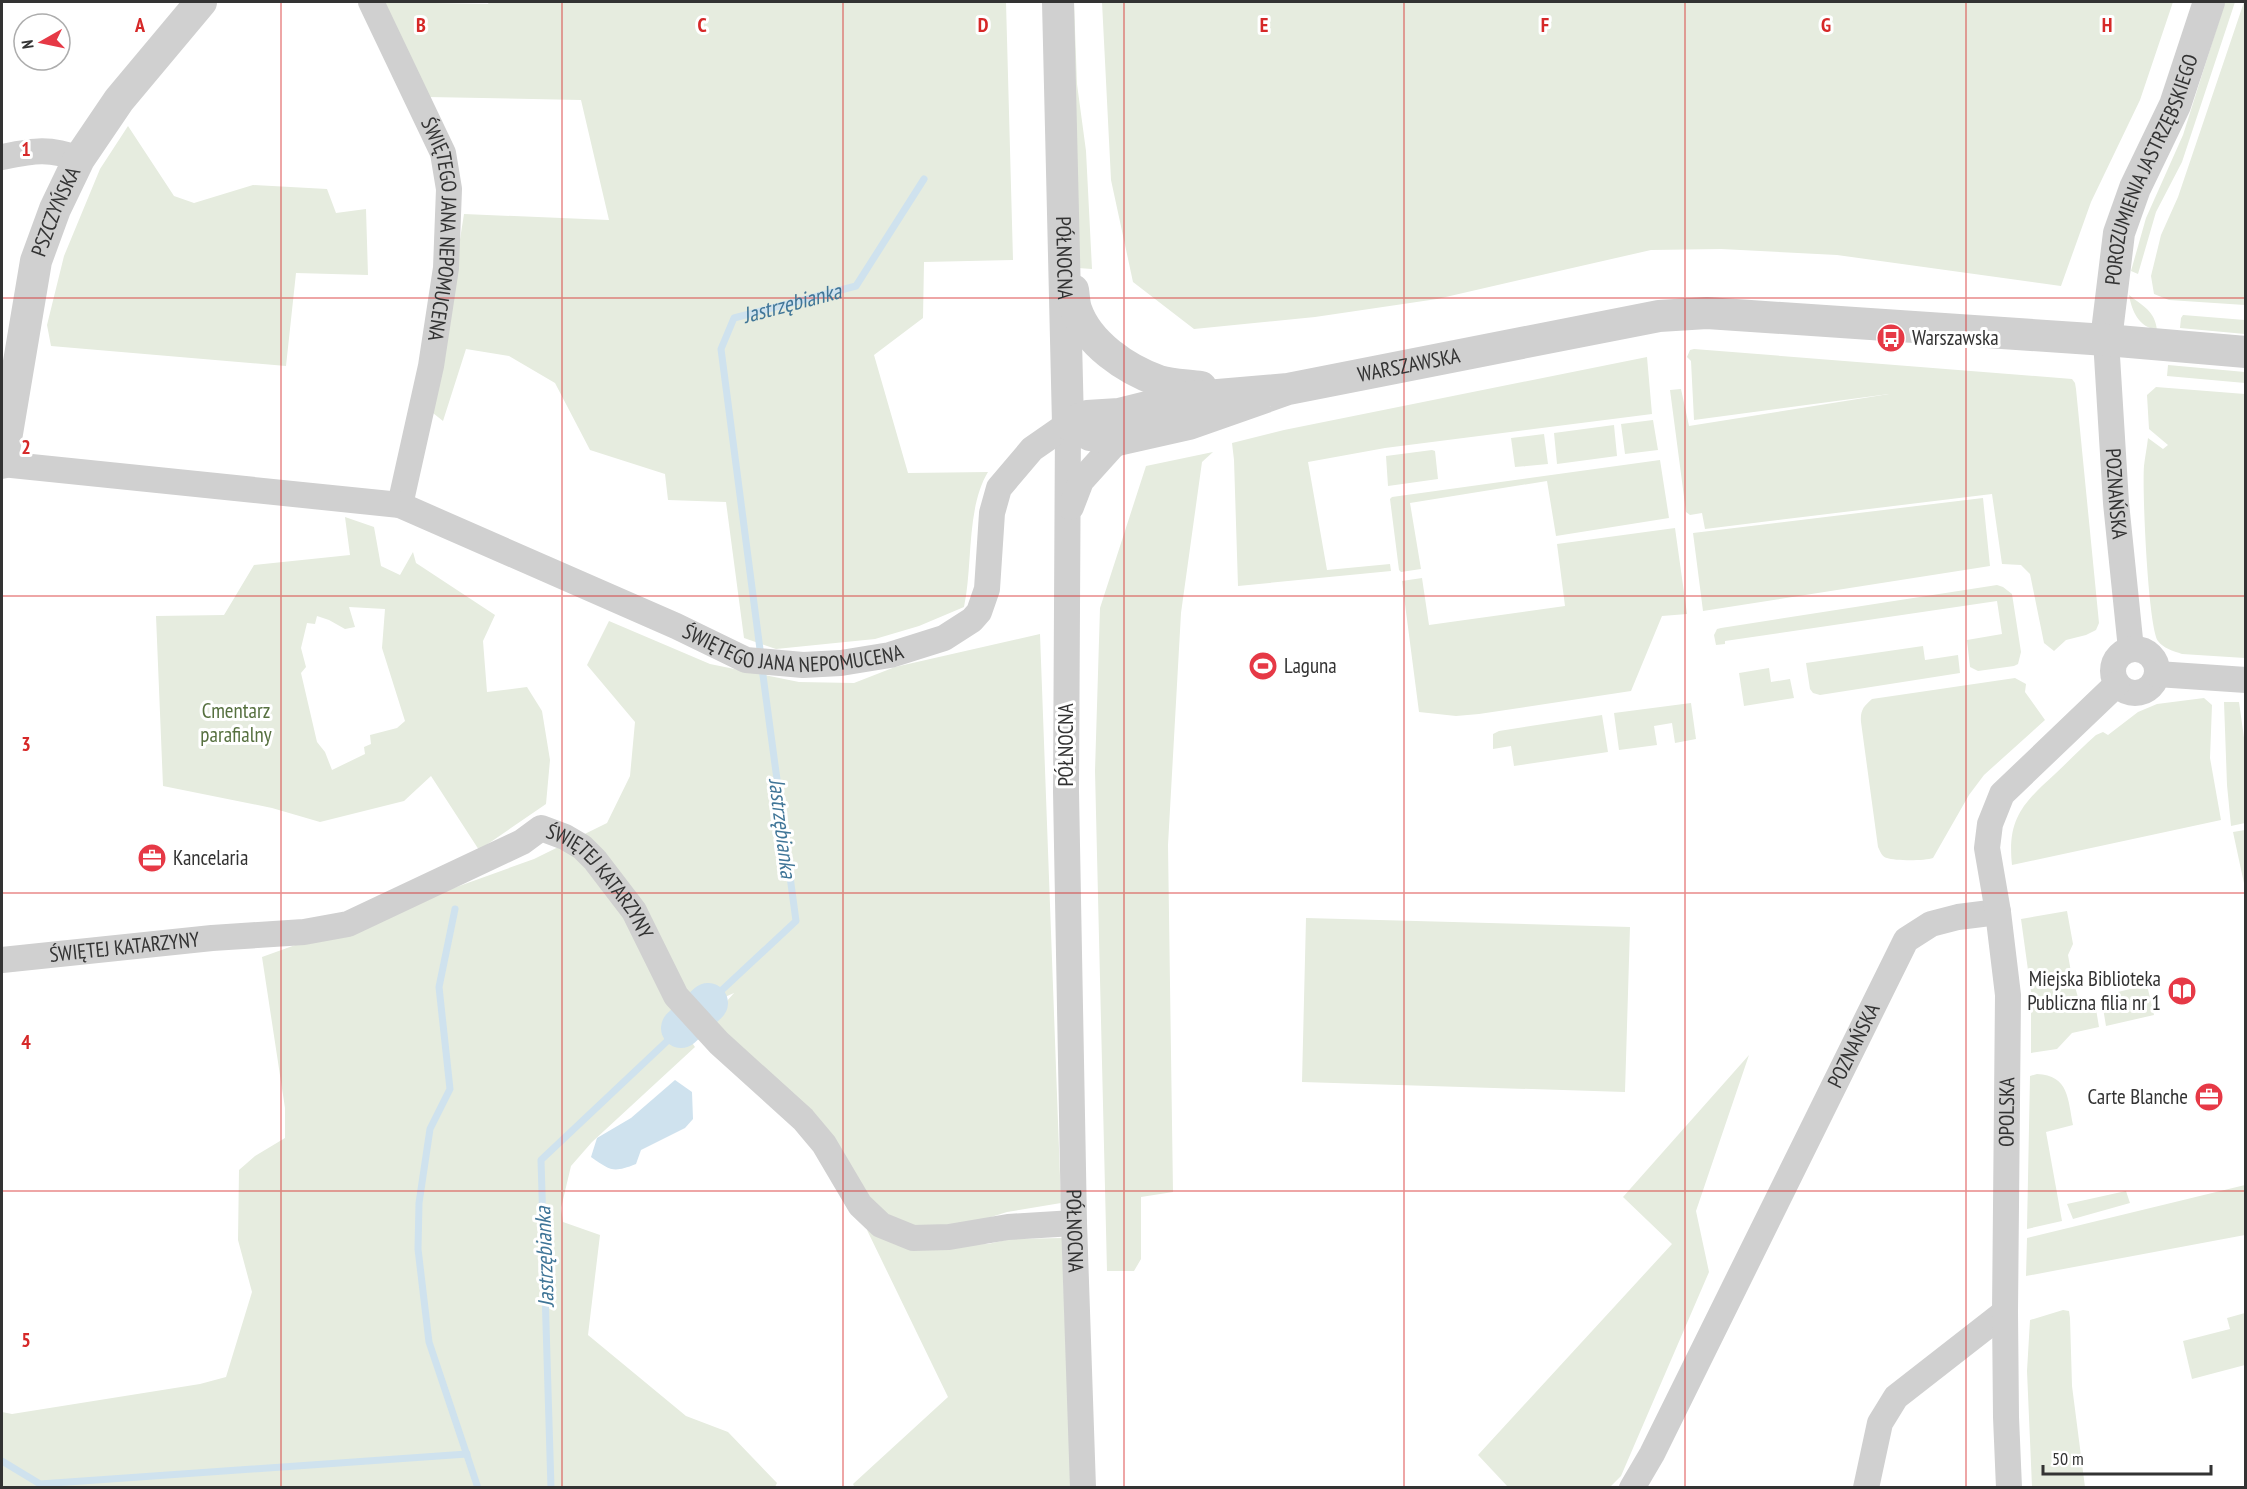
<svg xmlns="http://www.w3.org/2000/svg" width="2247" height="1489" viewBox="0 0 2247 1489" font-family="'PT Sans Narrow',sans-serif">
<style>
.green{fill:#e6ecdf;fill-rule:evenodd}
.water{fill:#cfe2ee}
.lines{fill:none;stroke-linecap:round;stroke-linejoin:round}
.stream{stroke:#cfe2ee;stroke-width:7}
.river{stroke:#cfe2ee;stroke-width:40}
.minor{stroke:#d0d0d0;stroke-width:26}
.tertiary{stroke:#d0d0d0;stroke-width:32}
.grid{fill:none;stroke:#d62828;stroke-width:1.5;stroke-opacity:0.55}
.labels{text-anchor:middle;stroke-width:6;stroke-linejoin:round;paint-order:stroke}
.street-label{font-size:21px;fill:#333;stroke:#fff}
.poi-label{font-size:21px;fill:#333;stroke:#fff;text-anchor:start}
.park-label{font-size:21px;fill:#56703f;stroke:#fff}
.water-label{font-size:22px;font-style:italic;fill:#3f7597;stroke:#fff}
.grid-label{font-size:20px;text-anchor:middle;font-weight:bold;fill:#d62828;stroke:#fff;stroke-width:6;stroke-linejoin:round;paint-order:stroke}
</style>
<rect width="100%" height="100%" fill="#fff"/>
<!-- green -->
<path class="green" d="M 380,2 L 488,4 L 489,2 L 1006,2 L 1013,260 L 924,262 L 923,318 L 874,355 L 908,473 L 988,472 C 966,508 973,566 964,607 L 919,626 L 875,639 L 776,649 L 744,638 L 726,502 L 668,500 L 665,474 L 590,450 L 555,383 L 509,356 L 466,349 L 443,421 L 428,409 L 442,354 L 464,214 L 609,220 L 581,100 L 428,97 Z
M 1070,2 L 1074,2 L 1077,84 L 1086,151 L 1092,269 L 1078,268 Z
M 1102,2 L 2173,2 L 2140,100 L 2091,202 L 2061,286 L 1837,255 L 1721,249 L 1651,250 L 1437,299 L 1315,317 L 1194,329 L 1133,282 L 1111,180 Z
M 2225,2 L 2235,2 L 2182,162 L 2156,212 L 2138,274 L 2131,271 L 2146,218 L 2183,135 Z
M 2244,2 L 2246,2 L 2245,305 L 2169,300 L 2154,294 L 2151,276 L 2161,235 L 2178,197 Z
M 128,126 L 174,196 L 194,203 L 253,185 L 327,189 L 336,213 L 366,209 L 368,275 L 296,273 L 286,366 L 51,346 L 47,325 L 64,256 L 100,169 Z
M 2129,295 C 2143,306 2155,311 2157,330 C 2139,327 2132,312 2129,295 Z
M 2183,315 L 2245,320 L 2245,334 L 2180,328 L 2181,318 Z
M 1694,349 L 2072,379 L 2075,383 L 2076,389 L 2099,623 L 2096,630 L 2086,635 L 2066,640 L 2054,651 L 2044,643 L 2030,574 L 2021,565 L 2002,564 L 1992,494 L 1705,529 L 1702,513 L 1690,515 L 1686,512 L 1670,390 L 1681,389 L 1689,426 L 1889,394 L 1694,420 L 1691,361 L 1687,357 L 1690,350 Z
M 1647,357 L 1652,414 L 1385,448 L 1308,462 L 1327,570 L 1390,564 L 1391,571 L 1238,586 L 1234,460 L 1232,443 L 1284,430 Z
M 2168,365 L 2245,372 L 2245,383 L 2167,376 Z
M 2156,387 L 2245,394 L 2245,658 L 2182,654 C 2173,651 2163,648 2158,641 C 2148,625 2142,490 2144,466 C 2145,457 2147,447 2148,438 L 2163,449 L 2168,445 L 2149,429 L 2147,395 Z
M 1653,420 L 1658,450 L 1625,454 L 1621,424 Z
M 1614,425 L 1617,456 L 1557,464 L 1554,433 Z
M 1544,434 L 1548,464 L 1515,467 L 1511,438 Z
M 1432,450 L 1435,451 L 1438,479 L 1388,486 L 1386,456 Z
M 1213,452 L 1202,462 L 1181,613 L 1168,845 L 1173,1192 L 1141,1197 L 1141,1259 L 1134,1271 L 1107,1271 L 1095,771 L 1100,608 L 1146,466 Z
M 1660,460 L 1669,518 L 1556,536 L 1547,481 L 1410,503 L 1421,569 L 1401,572 L 1399,570 L 1390,499 L 1392,497 Z
M 1983,498 L 1990,566 L 1703,611 L 1693,533 Z
M 345,517 L 374,527 L 381,566 L 400,575 L 413,552 L 416,563 L 495,615 L 483,641 L 487,692 L 527,687 L 542,711 L 550,760 L 546,804 L 479,850 L 431,776 L 404,801 L 320,822 L 272,808 L 163,786 L 156,616 L 224,615 L 254,565 L 350,555 ZM 349,607 L 385,609 L 382,648 L 405,721 L 397,728 L 370,735 L 371,744 L 364,747 L 365,754 L 332,770 L 325,752 L 317,742 L 301,673 L 306,667 L 301,648 L 307,623 L 315,624 L 317,616 L 329,620 L 345,629 L 355,627 Z
M 1675,528 L 1687,614 L 1662,616 L 1631,691 L 1479,714 L 1456,716 L 1419,712 L 1402,581 L 1422,578 L 1429,625 L 1565,606 L 1557,544 Z
M 1997,585 L 2003,587 L 2012,594 L 2021,652 L 2018,664 L 2014,666 L 1978,671 L 1970,667 L 1967,640 L 2002,634 L 1997,601 L 1725,641 L 1725,644 L 1716,645 L 1714,635 L 1717,629 L 1721,628 Z
M 609,621 L 710,664 L 799,682 L 854,683 L 895,667 L 1040,634 L 1061,1203 L 1007,1212 L 959,1227 L 911,1231 L 877,1212 L 711,1019 L 734,993 L 675,1019 L 695,1047 L 592,1142 L 571,1166 L 561,1208 L 563,1222 L 600,1235 L 588,1335 L 686,1416 L 728,1432 L 777,1483 L 775,1487 L 2,1487 L 2,1412 L 12,1414 L 200,1384 L 226,1377 L 252,1292 L 238,1240 L 239,1170 L 255,1156 L 285,1138 L 285,1108 L 262,957 L 534,859 L 607,823 L 630,776 L 635,722 L 587,665 Z
M 1923,646 L 1925,660 L 1958,655 L 1960,673 L 1820,695 L 1813,693 L 1810,689 L 1806,663 Z
M 1769,668 L 1771,682 L 1790,679 L 1794,698 L 1744,706 L 1739,673 Z
M 2015,678 L 2026,684 L 2025,692 L 2045,720 L 1984,775 L 1969,795 L 1933,858 C 1925,861 1895,861 1887,858 C 1882,857 1880,851 1878,847 L 1861,722 C 1860,710 1864,706 1872,699 Z
M 2204,698 L 2212,705 L 2210,758 L 2221,820 L 2012,865 C 2007,819 2023,803 2055,774 C 2069,761 2082,747 2096,735 L 2103,732 L 2108,735 L 2138,712 L 2157,704 Z
M 2224,702 L 2239,702 L 2246,752 L 2245,823 L 2231,826 L 2227,785 Z
M 1691,703 L 1696,739 L 1675,743 L 1672,723 L 1654,726 L 1657,745 L 1619,750 L 1614,713 Z
M 1602,715 L 1608,752 L 1514,766 L 1511,746 L 1493,749 L 1493,734 L 1499,731 Z
M 2245,830 L 2246,830 L 2245,888 L 2233,832 Z
M 2067,911 L 2073,944 L 2068,955 L 2071,972 L 2079,1001 L 2078,1008 L 2095,1003 L 2099,1027 L 2072,1033 L 2057,1049 L 2031,1053 L 2031,992 L 2021,919 Z
M 1306,918 L 1630,927 L 1625,1092 L 1302,1082 Z
M 2147,985 L 2154,1015 L 2106,1026 L 2101,996 Z
M 1749,1055 L 1696,1211 L 1709,1272 L 1621,1476 L 1610,1487 L 1508,1487 L 1478,1455 L 1672,1244 L 1623,1197 Z
M 2037,1074 C 2069,1075 2068,1100 2073,1125 L 2046,1132 L 2062,1221 L 2027,1229 L 2030,1076 Z
M 2245,1185 L 2245,1235 L 2026,1276 L 2027,1238 Z
M 2126,1191 L 2130,1203 L 2073,1219 L 2067,1204 Z
M 867,1230 L 914,1246 L 988,1244 L 1010,1239 L 1062,1238 L 1071,1487 L 855,1488 L 853,1484 L 948,1397 Z
M 2063,1310 L 2069,1311 L 2070,1318 L 2072,1386 L 2085,1487 L 2032,1487 L 2027,1371 L 2030,1320 Z
M 2245,1313 L 2245,1365 L 2192,1379 L 2183,1341 L 2230,1329 L 2227,1318 Z"/>
<!-- water -->
<path class="water" d="M 675,1080 L 692,1092 L 693,1119 L 685,1128 L 641,1150 L 636,1164 C 613,1173 611,1171 591,1157 L 597,1138 L 631,1118 Z"/>
<g class="lines">
<!-- stream -->
<g class="stream">
<path id="s1" d="M 761,657 L 721,349 L 734,318 L 856,286 L 924,179"/>
<path d="M 455,909 L 439,987 L 450,1089 L 430,1129 L 419,1203 L 418,1249 L 429,1342 L 478,1488"/>
<path d="M 708,1003 L 796,921 L 762,668"/>
<path d="M 2,1461 L 40,1484 L 467,1454"/>
<path d="M 551,1488 L 541,1160 L 681,1028"/>
</g>
<!-- river -->
<path class="river" d="M 681,1028 L 708,1003"/>
<!-- minor -->
<g class="minor">
<path id="s2" d="M 371,2 L 443,153 L 449,189 L 446,268 L 431,366 L 400,505"/>
<path d="M 2,157 C 32,151 49,147 79,159"/>
<path id="s3" d="M 2106,340 L 2116,503 L 2131,649"/>
<path id="s4" d="M 1068,424 L 1066,791 L 1074,1223 L 1083,1488"/>
<path id="s5" d="M 2,464 L 400,505 L 676,626 L 746,660 L 803,665 L 841,663 L 890,655 L 944,638 L 972,620 L 979,612 L 987,589 L 992,513 L 999,488 L 1032,449 L 1068,424"/>
<path d="M 1071,507 L 1081,481 L 1118,440"/>
<circle cx="2135" cy="671" r="22"/>
<path d="M 2157,674 L 2246,680"/>
<path id="s6" d="M 2,960 L 212,938 L 304,932 L 348,924 L 522,842 L 541,828 L 565,837 L 582,847 L 595,860 L 634,911 L 676,996 L 719,1043 L 803,1119 L 824,1144 L 860,1205 L 881,1225 L 913,1238 L 949,1237 L 1008,1227 L 1074,1223"/>
<path id="s7" d="M 1632,1488 L 1652,1454 L 1906,940 L 1931,924 L 1958,917 L 1998,912"/>
<path d="M 1866,1488 L 1880,1423 L 1896,1397 L 2005,1312"/>
<path id="s8" d="M 2009,1488 L 2006,1417 L 2005,1312 L 2008,995 L 1998,912 L 1987,848 L 1990,824 L 2002,794 L 2117,684"/>
</g>
<!-- tertiary -->
<g class="tertiary">
<path id="s9" d="M 1058,2 L 1068,424"/>
<path d="M 1073,290 C 1074,296 1074,303 1076,309 C 1088,344 1126,369 1159,381 C 1172,385 1188,385 1201,387"/>
<path id="s10" d="M 2106,340 L 2119,233 L 2135,188 L 2175,105 L 2209,2"/>
<path id="s11" d="M 1288,389 L 1189,424 L 1118,440 L 1090,435 L 1068,424 L 1087,416 L 1119,414 L 1183,398 L 1288,389 L 1659,316 L 1707,313 L 2106,340 L 2246,352"/>
<path id="s12" d="M 2,463 L 36,261 L 55,209 L 79,159 L 119,100 L 201,2"/>
</g>
</g>
<!-- grid -->
<path class="grid" d="M 281,2 L 281,1488M 562,2 L 562,1488M 843,2 L 843,1488M 1124,2 L 1124,1488M 1404,2 L 1404,1488M 1685,2 L 1685,1488M 1966,2 L 1966,1488M 2,298 L 2246,298M 2,596 L 2246,596M 2,893 L 2246,893M 2,1191 L 2246,1191"/>
<!-- icons -->
<defs>
<g id="bus-disc" transform="scale(1.5)"><circle r="9.5" fill="#e63946" stroke="#fff"/><path d="M-5-6H5V4H4V6H2V4H-2V6H-4V4H-5ZM-3.5-4V0h7V-4ZM-3.5 1.2v1.5H-2V1.2ZM2 1.2v1.5H3.5V1.2Z" fill="#fff"/></g>
<g id="stadium-disc" transform="scale(1.5)"><circle r="9.5" fill="#e63946" stroke="#fff"/><path d="M0-5a6.5 5 0 1 0 0 10a6.5 5 0 1 0 0-10ZM-3.5-1.8h7v3.6h-7Z" fill="#fff"/></g>
<g id="office-disc" transform="scale(1.5)"><circle r="9.5" fill="#e63946" stroke="#fff"/><path d="M-6-3h4V-5.5h4V-3h4V5H-6ZM-1-4.5V-3h2v-1.5ZM-6 0V1H6V0Z" fill="#fff"/></g>
<g id="library-disc" transform="scale(1.5)"><circle r="9.5" fill="#e63946" stroke="#fff"/><path d="M-6-4Q-3-5.5-.7-3.5V5Q-3 3-6 4ZM6-4Q3-5.5 .7-3.5V5Q3 3 6 4Z" fill="#fff"/></g>
</defs>
<g fill-rule="evenodd">
<use href="#bus-disc" x="1891" y="338"/>
<use href="#stadium-disc" x="1263" y="666"/>
<use href="#office-disc" x="152" y="858"/>
<use href="#library-disc" x="2182" y="991"/>
<use href="#office-disc" x="2209" y="1097"/>
</g>
<g class="labels">
<!-- street labels -->
<g class="street-label">
<text dy="7" stroke="none"><textPath href="#s10" startOffset="178">POROZUMIENIA JASTRZĘBSKIEGO</textPath></text>
<text dy="7" stroke="none"><textPath href="#s12" startOffset="258">PSZCZYŃSKA</textPath></text>
<text dy="7" stroke="none"><textPath href="#s2" startOffset="243">ŚWIĘTEGO JANA NEPOMUCENA</textPath></text>
<text dy="7" stroke="none"><textPath href="#s9" startOffset="256">PÓŁNOCNA</textPath></text>
<text dy="7" stroke="none"><textPath href="#s11" startOffset="578">WARSZAWSKA</textPath></text>
<text dy="7" stroke="none"><textPath href="#s3" startOffset="154">POZNAŃSKA</textPath></text>
<text dy="7" stroke="none"><textPath href="#s5" startOffset="824">ŚWIĘTEGO JANA NEPOMUCENA</textPath></text>
<text transform="translate(1066 745) rotate(-90)" y="7">PÓŁNOCNA</text>
<text dy="7" stroke="none"><textPath href="#s6" startOffset="646">ŚWIĘTEJ KATARZYNY</textPath></text>
<text dy="7" stroke="none"><textPath href="#s6" startOffset="123">ŚWIĘTEJ KATARZYNY</textPath></text>
<text dy="7" stroke="none"><textPath href="#s7" startOffset="495">POZNAŃSKA</textPath></text>
<text dy="7" stroke="none"><textPath href="#s8" startOffset="376">OPOLSKA</textPath></text>
<text dy="7" stroke="none"><textPath href="#s4" startOffset="807">PÓŁNOCNA</textPath></text>
</g>
<!-- poi labels -->
<g class="poi-label">
<text x="1912" y="345">Warszawska</text>
<text x="1284" y="673">Laguna</text>
<text x="173" y="865">Kancelaria</text>
<text x="2161" y="986" text-anchor="end">Miejska Biblioteka<tspan x="2161" dy="24">Publiczna filia nr 1</tspan></text>
<text x="2188" y="1104" text-anchor="end">Carte Blanche</text>
</g>
<!-- park labels -->
<g class="park-label">
<text x="236" y="718">Cmentarz<tspan x="236" dy="24">parafialny</tspan></text>
</g>
<!-- water labels -->
<g class="water-label">
<text dy="8" stroke="none"><textPath href="#s1" startOffset="404">Jastrzębianka</textPath></text>
<text transform="translate(783 828) rotate(83)" y="8">Jastrzębianka</text>
<text transform="translate(544 1257) rotate(-92)" y="8">Jastrzębianka</text>
</g>
</g>
<g class="grid-label">
<text x="140" y="32">A</text>
<text x="421" y="32">B</text>
<text x="702" y="32">C</text>
<text x="983" y="32">D</text>
<text x="1264" y="32">E</text>
<text x="1545" y="32">F</text>
<text x="1826" y="32">G</text>
<text x="2107" y="32">H</text>
<text x="26" y="156">1</text>
<text x="26" y="454">2</text>
<text x="26" y="751">3</text>
<text x="26" y="1049">4</text>
<text x="26" y="1347">5</text>
</g>
<!-- border -->
<rect width="2247" height="1489" fill="none" stroke="#333333" stroke-width="6"/>
<!-- north arrow -->
<g transform="translate(42 42) rotate(261)"><circle r="28" fill="#ffffff" stroke="#adadad" stroke-width="1.5"/>
<path d="M0-4.5L10 22L0 15L-10 22Z" fill="#e63946"/>
<text y="-9" font-size="16" font-weight="bold" text-anchor="middle" fill="#333333">N</text>
</g>
<!-- scale -->
<path d="M2043 1465v9h168v-9" fill="none" stroke="#333333" stroke-width="3"/>
<text x="2052" y="1465" font-size="18" fill="#333333" stroke="#ffffff" stroke-width="4.5" paint-order="stroke">50 m</text>
</svg>
